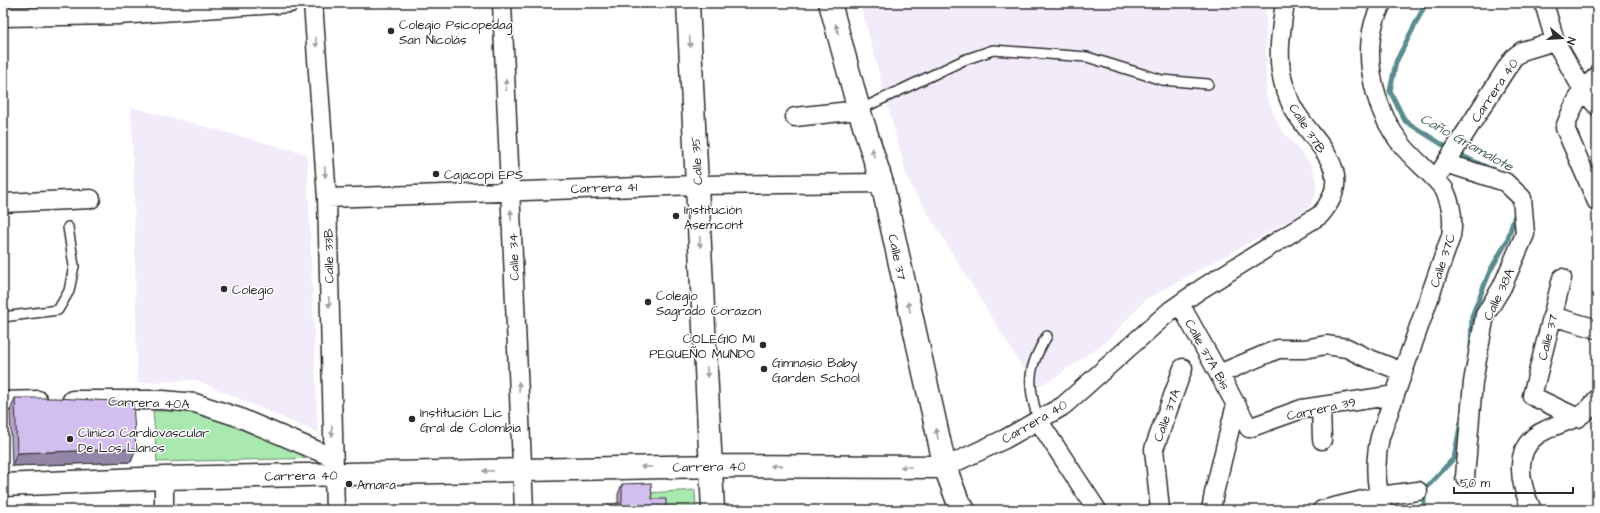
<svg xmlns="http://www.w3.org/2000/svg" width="1600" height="513" viewBox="0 0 1600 513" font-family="'Architects Daughter',sans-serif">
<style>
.built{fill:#f2ecfa}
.green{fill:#a9e8af;stroke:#6a8a6d}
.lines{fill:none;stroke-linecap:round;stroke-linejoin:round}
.stream{stroke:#5a8c8f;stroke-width:5}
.service-casing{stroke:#2b2b2b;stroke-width:12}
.minor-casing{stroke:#2b2b2b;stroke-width:21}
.tertiary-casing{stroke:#2b2b2b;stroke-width:25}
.service{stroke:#fff;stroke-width:9}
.minor{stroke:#fff;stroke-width:18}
.tertiary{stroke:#fff;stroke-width:22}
.wall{fill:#b5a4ce;stroke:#2b2b2b}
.shaded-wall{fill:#9486a7;stroke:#2b2b2b}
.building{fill:#d3bfef;stroke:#2b2b2b}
.oneway{fill:#a0a0a0}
.poi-dot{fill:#2b2b2b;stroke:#fff;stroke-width:1.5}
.labels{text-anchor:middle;stroke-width:3;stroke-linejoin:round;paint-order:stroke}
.poi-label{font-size:13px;fill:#2b2b2b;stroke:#fff;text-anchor:start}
.street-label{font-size:13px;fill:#2b2b2b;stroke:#fff}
.water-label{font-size:14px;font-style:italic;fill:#435b5d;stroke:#fff}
</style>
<rect width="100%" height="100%" fill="#fff"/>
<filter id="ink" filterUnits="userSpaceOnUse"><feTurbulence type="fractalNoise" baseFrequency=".025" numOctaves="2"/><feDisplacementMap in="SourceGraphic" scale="8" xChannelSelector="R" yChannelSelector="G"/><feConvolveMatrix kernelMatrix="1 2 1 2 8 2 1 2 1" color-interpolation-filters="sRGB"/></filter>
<g filter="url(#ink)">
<!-- built -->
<path class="built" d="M 860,3 L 1266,3 L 1266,95 L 1280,128 L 1311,164 L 1317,180 L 1316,195 L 1309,207 L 1296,217 L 1146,299 L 1109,339 L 1059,375 L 1035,388 L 908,181 Z
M 131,107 L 307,154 L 318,433 L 196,380 L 137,383 L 134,198 Z"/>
<!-- green -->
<path class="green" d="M 153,411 L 204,411 L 321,458 L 157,462 Z
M 695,490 L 696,510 L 648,509 L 647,493 Z"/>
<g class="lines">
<!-- stream -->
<path class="stream" d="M 1426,3 L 1396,62 L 1390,91 L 1405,121 L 1454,152 L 1488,168
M 1471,347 L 1472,316 L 1490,271 L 1507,241 L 1516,212
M 1424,510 L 1424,490 L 1454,458 L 1461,422"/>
<!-- service casing -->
<g class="service-casing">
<path id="service" d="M 859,110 L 964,60 L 993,50 L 1087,57 L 1162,80 L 1208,84
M 3,317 L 58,310 L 69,291 L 74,266 L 68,227
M 1038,420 C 1028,384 1026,370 1047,336"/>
</g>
<!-- minor casing -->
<g class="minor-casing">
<path id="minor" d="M 313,3 L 327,198 L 335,510
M 502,3 L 524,510
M 1382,3 C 1379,10 1376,16 1374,23 C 1363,62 1376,113 1402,145 C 1414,160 1431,173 1444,189 C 1452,205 1454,219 1451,236 L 1380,437 C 1374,463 1375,485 1383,510
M 1544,3 L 1555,41 L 1583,90 L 1597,106
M 3,17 L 119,15 L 290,3
M 1597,76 C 1579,93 1573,105 1565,128 L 1597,202
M 795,117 L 859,110
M 1446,163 L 1505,182 L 1522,198 L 1525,234 L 1502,287 L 1485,315 L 1473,382 L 1465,477
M 1441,171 L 1513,58 L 1522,51 L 1555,41
M 327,198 L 697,185 L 882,183
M 3,203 L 91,199
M 1562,278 L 1532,396 L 1578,418
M 1180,304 L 1249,428 L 1302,409 L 1395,395
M 1552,316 L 1597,329
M 1219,374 L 1278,349 L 1304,349 L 1326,345 L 1347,348 L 1365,357 L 1403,372
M 72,400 L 163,400 L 195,403 L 238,417 L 332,457
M 3,401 L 38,400
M 1321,406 L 1322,440
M 1038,420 L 1097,510
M 945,467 L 1005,439 L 1063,406 L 1171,310 L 1201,289 L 1320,215 C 1359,171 1314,145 1293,108 C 1289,101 1287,92 1284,85 C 1276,58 1281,30 1285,3
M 164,478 L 164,510
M 1160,510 L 1154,449 L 1183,368
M 1211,510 L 1214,493 L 1236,404
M 1322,510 L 1379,496 L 1418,491
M 1532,510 C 1519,483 1511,445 1546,430 C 1565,420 1585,419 1597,399"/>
</g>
<!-- tertiary casing -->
<g class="tertiary-casing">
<path id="tertiary" d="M 688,3 L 713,510
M 830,3 L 859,110 L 882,183 L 945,467 L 957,499 L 964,510
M 3,485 L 164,478 L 712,466 L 945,467"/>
</g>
<!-- service -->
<use href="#service" class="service"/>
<!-- minor -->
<use href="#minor" class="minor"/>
<!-- tertiary -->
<use href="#tertiary" class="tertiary"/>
</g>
<!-- wall -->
<path class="wall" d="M 15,398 L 136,449 L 131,462 L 12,466 L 10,411 Z
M 622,484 L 652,499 L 666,510 L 607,510 L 609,504 L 618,503 L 618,494 Z"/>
<!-- shaded-wall -->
<path class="shaded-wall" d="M 136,449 L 131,462 L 12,466 L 17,453 Z"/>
<!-- building -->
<path class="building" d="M 15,398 L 55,398 L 133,402 L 136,449 L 17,453 Z
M 651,483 L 652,499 L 666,499 L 666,510 L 609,510 L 609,504 L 622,503 L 622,484 Z"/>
<!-- one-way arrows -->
<defs><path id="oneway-solid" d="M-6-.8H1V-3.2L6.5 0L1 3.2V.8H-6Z"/></defs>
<g class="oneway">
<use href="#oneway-solid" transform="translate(837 29) rotate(-105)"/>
<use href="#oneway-solid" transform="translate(316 42) rotate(86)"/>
<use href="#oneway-solid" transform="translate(690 42) rotate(87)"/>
<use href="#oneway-solid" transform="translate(506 85) rotate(-92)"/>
<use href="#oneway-solid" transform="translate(873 153) rotate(-107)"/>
<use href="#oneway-solid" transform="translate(325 172) rotate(86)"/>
<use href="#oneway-solid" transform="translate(511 215) rotate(-92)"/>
<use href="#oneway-solid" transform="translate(700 242) rotate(87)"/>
<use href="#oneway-solid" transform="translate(329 302) rotate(89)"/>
<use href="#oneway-solid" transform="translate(909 307) rotate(-102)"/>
<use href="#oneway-solid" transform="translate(707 372) rotate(87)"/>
<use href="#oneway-solid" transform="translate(519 387) rotate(-92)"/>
<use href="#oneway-solid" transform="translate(332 431) rotate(89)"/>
<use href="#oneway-solid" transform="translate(937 434) rotate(-102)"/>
<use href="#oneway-solid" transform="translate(776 466) rotate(-180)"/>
<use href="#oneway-solid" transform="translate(646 467) rotate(179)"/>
<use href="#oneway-solid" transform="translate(906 467) rotate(-180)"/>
<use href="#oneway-solid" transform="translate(488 471) rotate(179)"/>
</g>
</g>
<!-- markers -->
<g class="poi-dot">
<circle cx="391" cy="31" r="4"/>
<circle cx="436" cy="174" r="4"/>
<circle cx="676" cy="216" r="4"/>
<circle cx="224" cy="289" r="4"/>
<circle cx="648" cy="302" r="4"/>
<circle cx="763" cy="345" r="4"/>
<circle cx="764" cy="369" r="4"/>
<circle cx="412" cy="419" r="4"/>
<circle cx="70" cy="439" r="4"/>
<circle cx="349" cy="484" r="4"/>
</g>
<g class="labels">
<!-- poi labels -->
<g class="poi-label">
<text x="399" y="29">Colegio Psicopedag<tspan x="399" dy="15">San Nicolás</tspan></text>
<text x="444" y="179">Cajacopi EPS</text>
<text x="684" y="214">Institución<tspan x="684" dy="15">Asemcont</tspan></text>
<text x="232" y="294">Colegio</text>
<text x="656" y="300">Colegio<tspan x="656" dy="15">Sagrado Corazon</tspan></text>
<text x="755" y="343" text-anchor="end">COLEGIO MI<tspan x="755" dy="15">PEQUEÑO MUNDO</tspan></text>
<text x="772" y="367">Gimnasio Baby<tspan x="772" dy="15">Garden School</tspan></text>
<text x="420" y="417">Institución Lic<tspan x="420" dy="15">Gral de Colombia</tspan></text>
<text x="78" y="437">Clinica Cardiovascular<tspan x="78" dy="15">De Los Llanos</tspan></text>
<text x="357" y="489">Amara</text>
</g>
<!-- street labels -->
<g class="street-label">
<text transform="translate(1494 90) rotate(-56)" y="5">Carrera 40</text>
<text transform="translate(1308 128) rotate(57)" y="5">Calle 37B</text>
<text transform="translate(696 161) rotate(-93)" y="5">Calle 35</text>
<text transform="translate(604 187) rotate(-2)" y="5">Carrera 41</text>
<text transform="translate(328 256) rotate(-91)" y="5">Calle 33B</text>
<text transform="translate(513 257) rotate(-92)" y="5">Calle 34</text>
<text transform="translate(898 257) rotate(78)" y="5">Calle 37</text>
<text transform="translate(1442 260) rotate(-72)" y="5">Calle 37C</text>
<text transform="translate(1498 294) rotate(-65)" y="5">Calle 38A</text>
<text transform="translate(1547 337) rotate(-76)" y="5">Calle 37</text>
<text transform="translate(1208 354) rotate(61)" y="5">Calle 37A Bis</text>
<text transform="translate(149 402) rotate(2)" y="5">Carrera 40A</text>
<text transform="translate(1321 408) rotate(-12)" y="5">Carrera 39</text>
<text transform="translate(1166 415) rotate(-70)" y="5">Calle 37A</text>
<text transform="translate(1034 421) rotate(-30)" y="5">Carrera 40</text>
<text transform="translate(709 466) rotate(-1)" y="5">Carrera 40</text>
<text transform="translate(301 475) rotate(-1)" y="5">Carrera 40</text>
</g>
<!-- water labels -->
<g class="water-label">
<text transform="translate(1467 142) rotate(29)" y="5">Caño Gramalote</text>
</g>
</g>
<!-- margin -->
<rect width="1600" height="513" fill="none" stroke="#fff" stroke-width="16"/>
<rect x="8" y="8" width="1584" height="497" fill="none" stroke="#2b2b2b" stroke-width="1.5" filter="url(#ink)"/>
<!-- north arrow -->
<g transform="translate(1562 38) rotate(108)" stroke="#ffffff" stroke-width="3" paint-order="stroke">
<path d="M0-3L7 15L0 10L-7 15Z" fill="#2b2b2b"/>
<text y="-6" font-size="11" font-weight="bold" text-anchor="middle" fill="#2b2b2b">N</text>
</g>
<!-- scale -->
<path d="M1454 487v6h119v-6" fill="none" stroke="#2b2b2b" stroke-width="2"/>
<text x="1460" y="487" font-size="12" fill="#2b2b2b" stroke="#ffffff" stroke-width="3" paint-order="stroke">50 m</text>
</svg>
